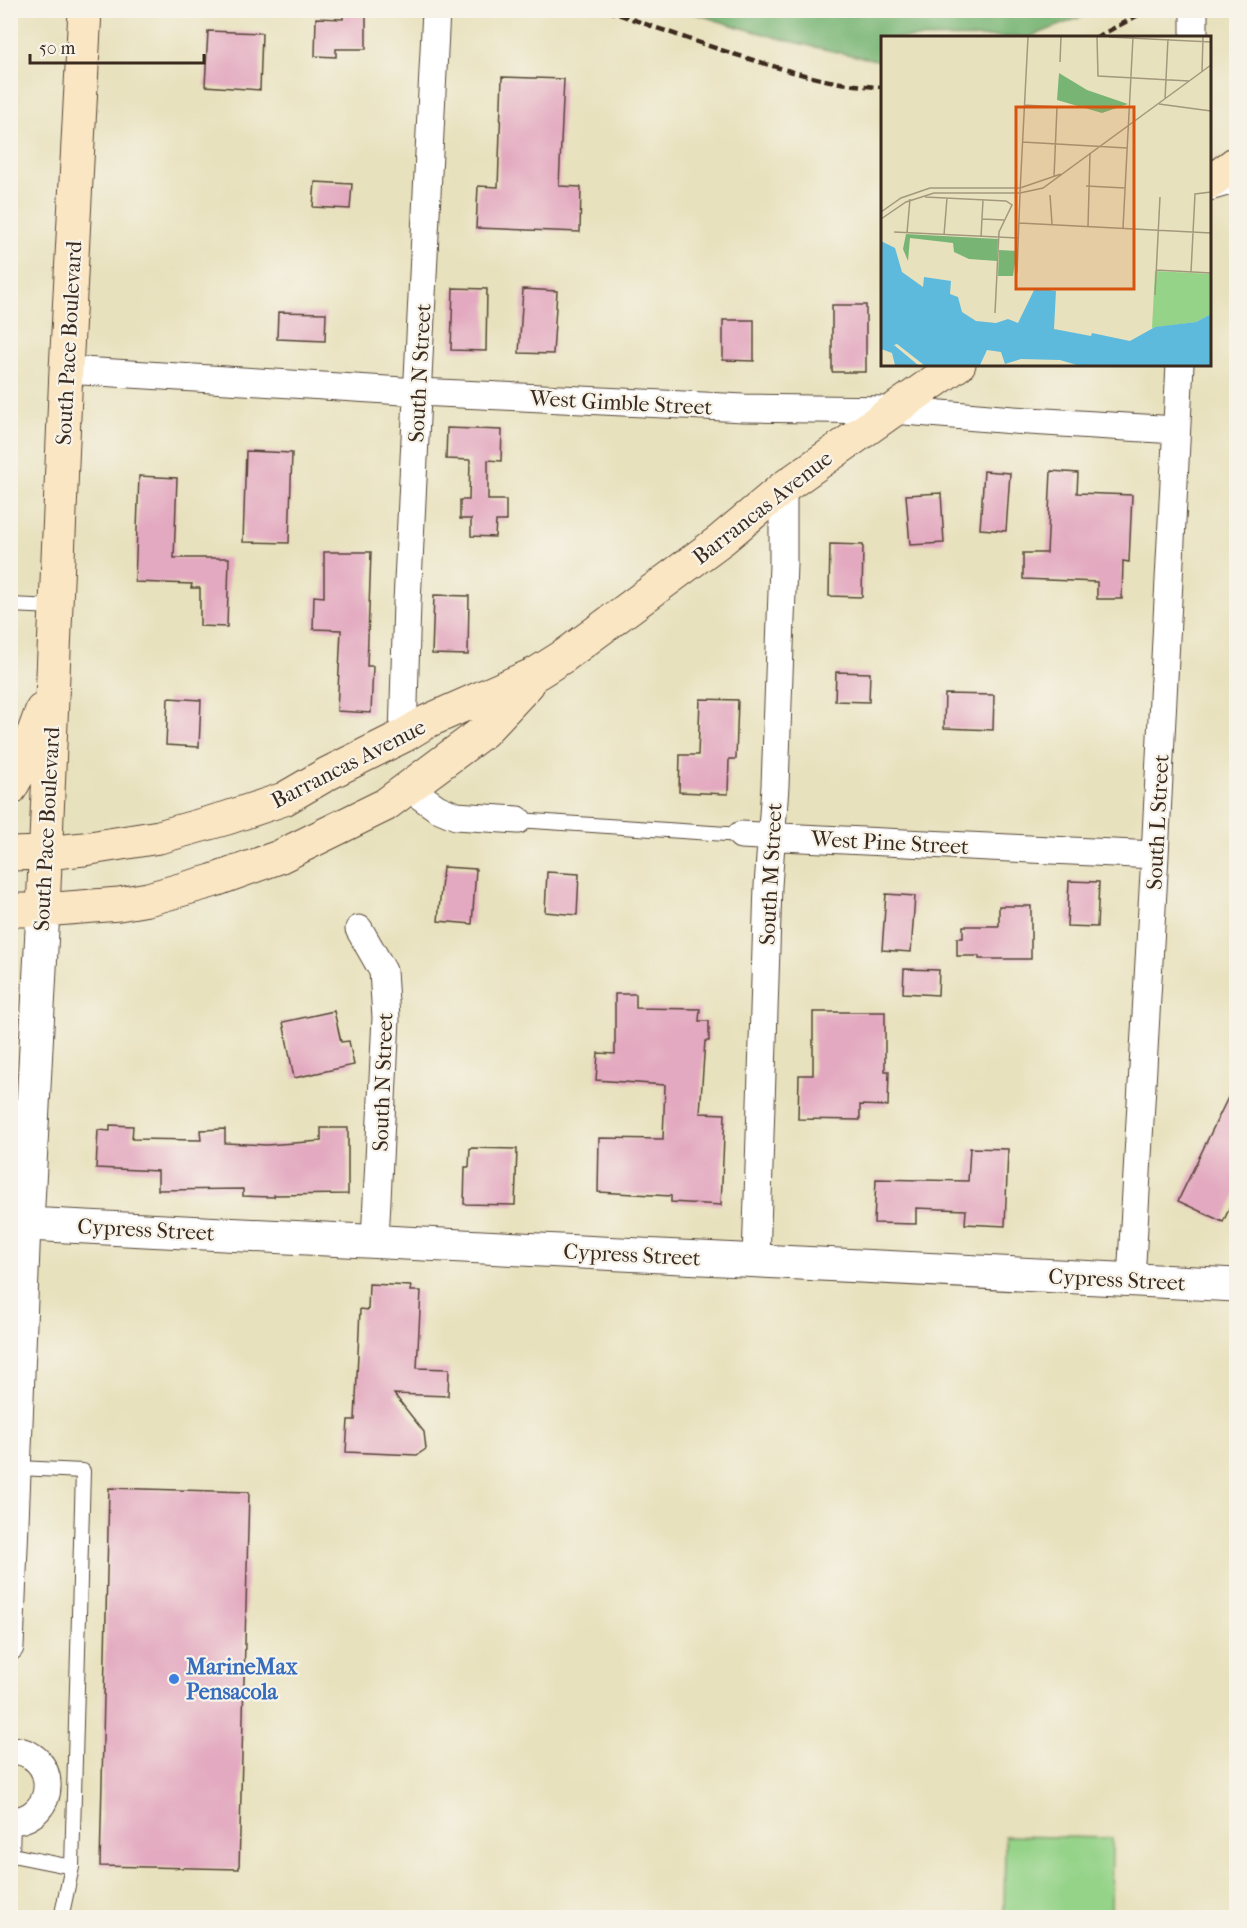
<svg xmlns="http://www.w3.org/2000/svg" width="1247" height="1928" viewBox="0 0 1247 1928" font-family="'IM FELL French Canon',serif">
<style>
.green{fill:#95d389;stroke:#687e54;stroke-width:1.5}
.forest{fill:#78b575;stroke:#5a704a;stroke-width:1.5}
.building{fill:#e3a9c0}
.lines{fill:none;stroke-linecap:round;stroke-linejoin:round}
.service-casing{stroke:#554536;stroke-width:16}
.minor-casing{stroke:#554536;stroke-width:29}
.tertiary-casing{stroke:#554536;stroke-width:35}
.secondary-casing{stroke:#554536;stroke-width:35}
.service{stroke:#fff;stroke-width:14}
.minor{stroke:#fff;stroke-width:27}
.tertiary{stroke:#fff;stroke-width:33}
.secondary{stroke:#fbe6c4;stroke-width:33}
.rail{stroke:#3b2a1e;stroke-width:4.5;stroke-dasharray:9 4.5;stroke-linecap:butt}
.shop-dot{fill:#3f7fe0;stroke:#f7f3e8;stroke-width:2}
.labels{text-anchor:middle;stroke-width:4.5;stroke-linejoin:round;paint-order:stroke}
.street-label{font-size:22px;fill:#3b2a1e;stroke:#f7f3e8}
.shop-label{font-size:22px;font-weight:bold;fill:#366cbe;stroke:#f7f3e8;text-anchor:start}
.inset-road{fill:none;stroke:#a3987d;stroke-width:1.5}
.view{fill:#d7540e;fill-opacity:0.15;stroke:#d7540e;stroke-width:3}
.inset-edge{fill:none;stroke:#3b2a1e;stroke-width:3}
</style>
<rect width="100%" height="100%" fill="#f7f3e8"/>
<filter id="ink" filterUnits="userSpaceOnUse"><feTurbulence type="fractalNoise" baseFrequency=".0167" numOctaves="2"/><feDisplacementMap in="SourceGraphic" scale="12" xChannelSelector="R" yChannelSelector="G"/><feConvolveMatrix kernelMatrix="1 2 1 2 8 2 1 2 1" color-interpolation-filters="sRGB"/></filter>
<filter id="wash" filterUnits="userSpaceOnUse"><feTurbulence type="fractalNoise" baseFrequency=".008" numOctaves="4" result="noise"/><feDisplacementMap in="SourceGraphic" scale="24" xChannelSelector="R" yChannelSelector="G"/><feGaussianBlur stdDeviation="1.35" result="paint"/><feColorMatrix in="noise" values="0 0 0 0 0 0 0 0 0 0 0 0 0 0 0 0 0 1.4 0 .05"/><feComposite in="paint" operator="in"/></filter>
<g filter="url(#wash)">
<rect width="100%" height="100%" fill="#e8e1bd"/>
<!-- green -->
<path class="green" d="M 1005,1836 L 1112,1838 L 1111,1917 L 1004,1917 Z"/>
<!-- forest -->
<path class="forest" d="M 687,11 L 1096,11 L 1030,37 L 882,38 L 882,61 C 816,49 750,32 687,11 Z"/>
<g id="blocks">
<!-- building -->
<path class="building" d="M 343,13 L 366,13 L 366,49 L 336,49 L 336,57 L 315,56 L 316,18 L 343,19 Z
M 208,31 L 262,33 L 260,90 L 205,86 Z
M 502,77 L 564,79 L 559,186 L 581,187 L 580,232 L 476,228 L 478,186 L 498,187 Z
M 315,182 L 352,184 L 350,209 L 313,207 Z
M 453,288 L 487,289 L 486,351 L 451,350 Z
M 523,289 L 557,291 L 553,354 L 519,353 Z
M 832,305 L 866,305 L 866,372 L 832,372 Z
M 278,312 L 326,313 L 325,341 L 277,339 Z
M 723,320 L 754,320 L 754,361 L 723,360 Z
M 447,428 L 502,430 L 501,461 L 488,460 L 488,500 L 506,500 L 506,521 L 496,521 L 495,537 L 471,536 L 471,519 L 460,519 L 460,500 L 469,500 L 470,460 L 446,459 Z
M 246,451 L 292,453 L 289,543 L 243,542 Z
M 984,471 L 1010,473 L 1006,531 L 980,529 Z
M 1051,471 L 1078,473 L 1077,493 L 1132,495 L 1129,562 L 1123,561 L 1122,599 L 1097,599 L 1097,582 L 1023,579 L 1023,553 L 1047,553 Z
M 139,476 L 177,478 L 174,558 L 229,558 L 227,627 L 200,626 L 200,588 L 191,588 L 192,584 L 135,582 Z
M 941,493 L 944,543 L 910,545 L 906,495 Z
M 830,544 L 863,545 L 862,597 L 829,596 Z
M 324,552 L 371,552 L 367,666 L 373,666 L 371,713 L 337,711 L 341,630 L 313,629 L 314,596 L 324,597 Z
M 434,595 L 469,596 L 468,655 L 432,654 Z
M 836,672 L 870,673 L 869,702 L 835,701 Z
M 945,694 L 994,695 L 993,730 L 944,728 Z
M 168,698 L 201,700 L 199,747 L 166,745 Z
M 700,699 L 738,700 L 736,759 L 729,759 L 728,794 L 679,792 L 680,755 L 698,755 Z
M 443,867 L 476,869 L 472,924 L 438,921 Z
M 547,872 L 579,874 L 577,915 L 545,912 Z
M 1069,881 L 1099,882 L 1097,927 L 1067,926 Z
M 886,894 L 915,896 L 911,952 L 882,950 Z
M 999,906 L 1031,906 L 1031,959 L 979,959 L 979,956 L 957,956 L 957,938 L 963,938 L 963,926 L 999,926 Z
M 904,969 L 939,970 L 938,995 L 903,993 Z
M 615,994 L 636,994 L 636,1008 L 700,1009 L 699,1021 L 709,1021 L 709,1041 L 705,1041 L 700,1113 L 725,1114 L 721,1205 L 671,1202 L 671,1196 L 598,1192 L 599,1138 L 663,1139 L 665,1085 L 596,1080 L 598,1053 L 615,1054 Z
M 334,1011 L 341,1042 L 349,1041 L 354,1065 L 294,1078 L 283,1022 Z
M 813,1012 L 885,1012 L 885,1071 L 889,1071 L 888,1106 L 860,1105 L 860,1120 L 798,1119 L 799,1075 L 813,1075 Z
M 1236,1081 L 1236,1194 L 1223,1222 L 1178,1201 Z
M 110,1125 L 133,1126 L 132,1139 L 201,1140 L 200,1130 L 225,1129 L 225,1143 L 266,1145 L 321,1141 L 321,1128 L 348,1128 L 348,1194 L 274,1195 L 274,1197 L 243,1196 L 243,1189 L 158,1190 L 158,1171 L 96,1168 L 98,1130 L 110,1131 Z
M 470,1148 L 517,1149 L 515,1205 L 464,1204 L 465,1167 L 469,1167 Z
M 970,1148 L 1008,1149 L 1005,1226 L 965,1224 L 966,1210 L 916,1208 L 916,1224 L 874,1223 L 876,1179 L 968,1181 Z
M 369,1284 L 411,1286 L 410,1291 L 421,1291 L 417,1368 L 449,1369 L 448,1396 L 394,1394 L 424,1432 L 426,1449 L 417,1455 L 346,1452 L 348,1420 L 355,1420 L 360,1309 L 368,1310 Z
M 109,1488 L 249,1492 L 239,1869 L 100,1866 Z"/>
</g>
</g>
<g filter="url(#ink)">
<use href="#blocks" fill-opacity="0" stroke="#554536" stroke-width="1.5"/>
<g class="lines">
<!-- service casing -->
<g class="service-casing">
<path id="service" d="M 1212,193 L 1236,186
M 10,605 L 56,607
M 518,820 L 741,835
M 13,1821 L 12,1855 L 72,1867 L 83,1471 L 18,1468
M 61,1918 L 72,1867"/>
</g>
<!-- minor casing -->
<g class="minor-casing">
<path id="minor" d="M 1194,10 L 1194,38
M 66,370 L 419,392 L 744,408 L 893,410 L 1013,420 L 1176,430
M 403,736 L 407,602 L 436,10
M 409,788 L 437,808 L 456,816 L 518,820
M 741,835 L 1155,855
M 359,929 L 383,971 L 386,1018 L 375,1240
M 756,1260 L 768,886 L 775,786 L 783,564 L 783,488
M 1131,1280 L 1155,855 L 1180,364
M 10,1647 L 27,1224
M 10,1750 C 60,1751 59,1820 10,1821"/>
</g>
<!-- tertiary casing -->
<g class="tertiary-casing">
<path id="tertiary" d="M 43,910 L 27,1224 L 1236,1285"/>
</g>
<!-- secondary casing -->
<g class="secondary-casing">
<path id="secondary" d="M 1210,182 L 1236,163
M 10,789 L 19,773 L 42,710
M 10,854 L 45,853 L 84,849 L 159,837 L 227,818 L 284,799 L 327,774 L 403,736 L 428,721 L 537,673 L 564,656 L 721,540 L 783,488 L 959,364
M 10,910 L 43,910 L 119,904 L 148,899 L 212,881 L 279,857 L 385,805 L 483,732 L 528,684
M 43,910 L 66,370 L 85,10"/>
</g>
<!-- service -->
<use href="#service" class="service"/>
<!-- minor -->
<use href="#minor" class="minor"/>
<!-- tertiary -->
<use href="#tertiary" class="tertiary"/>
<!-- secondary -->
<use href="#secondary" class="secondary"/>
<!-- rail -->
<path class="rail" d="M 606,10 C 658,28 708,47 760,62 C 801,75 840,86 882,87
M 1095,38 L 1148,10"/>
</g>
</g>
<!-- markers -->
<circle class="shop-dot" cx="174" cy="1679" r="6"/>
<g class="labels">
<!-- street labels -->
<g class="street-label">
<text transform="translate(68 343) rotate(-87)" y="8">South Pace Boulevard</text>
<text transform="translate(419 373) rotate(-87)" y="8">South N Street</text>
<text transform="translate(621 402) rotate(3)" y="8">West Gimble Street</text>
<text transform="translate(762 507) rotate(-38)" y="8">Barrancas Avenue</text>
<text transform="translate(348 763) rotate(-27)" y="8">Barrancas Avenue</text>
<text transform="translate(1157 822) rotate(-87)" y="8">South L Street</text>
<text transform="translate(46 829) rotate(-87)" y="8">South Pace Boulevard</text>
<text transform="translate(890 842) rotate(3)" y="8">West Pine Street</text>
<text transform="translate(770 874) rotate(-87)" y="8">South M Street</text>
<text transform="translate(382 1082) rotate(-88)" y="8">South N Street</text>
<text transform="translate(146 1229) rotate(3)" y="8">Cypress Street</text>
<text transform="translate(632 1254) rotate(3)" y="8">Cypress Street</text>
<text transform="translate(1117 1279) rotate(3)" y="8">Cypress Street</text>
</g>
<!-- shop labels -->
<g class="shop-label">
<text x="186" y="1674">MarineMax<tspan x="186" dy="25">Pensacola</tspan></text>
</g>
</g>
<!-- overview -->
<g transform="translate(881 36)">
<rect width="330" height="330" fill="#e8e1bd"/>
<path d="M 274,235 L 330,238 L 330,278 L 315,286 L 271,292 Z" fill="#95d389"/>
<path d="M 178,37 L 206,54 L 247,68 L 221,77 L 176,64 ZM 25,198 L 117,203 L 116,225 L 88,223 L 73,216 L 72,207 L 29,202 L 27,225 L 22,213 ZM 118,214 L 136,215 L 132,240 L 117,240 Z" fill="#78b575"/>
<path d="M 0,205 L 14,212 L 21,236 L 42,251 L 43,241 L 70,245 L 69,258 L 77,261 L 81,276 L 95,285 L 115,287 L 127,283 L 137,287 L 154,252 L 175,255 L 173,293 L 210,300 L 211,297 L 249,305 L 274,291 L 315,286 L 330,278 L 330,329 L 196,329 L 179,324 L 140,323 L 124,328 L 120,316 L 106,314 L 99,329 L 43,329 L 16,308 L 13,309 L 37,329 L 14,329 L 11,317 L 0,313 Z" fill="#5ebadc"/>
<path class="inset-road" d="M 216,1 L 217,40 L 308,45M 228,1 L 330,6M 179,26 L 180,1M 321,36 L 322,1M 284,63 L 287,3M 278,68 L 330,75M 143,69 L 176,71 L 173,141M 141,106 L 246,112M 205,150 L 244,152M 139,156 L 147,1M 169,159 L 171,188M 44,161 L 125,165 L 131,169 L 118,196 L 114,277M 0,176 L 20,162 L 49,152 L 139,152 L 180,138M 0,183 L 25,166 L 53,157 L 139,157 L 162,152 L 330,29M 101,183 L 123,184M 138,187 L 330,197M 207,190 L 209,117M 242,192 L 252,1M 13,196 L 137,202M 26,197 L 29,163M 63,199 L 66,162M 100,201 L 102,164M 275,234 L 330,237M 310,236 L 314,158 L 330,156M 136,237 L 139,157M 274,259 L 279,161"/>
<path class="view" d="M 135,71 L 253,71 L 253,253 L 135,253 Z"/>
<rect width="330" height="330" class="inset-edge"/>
</g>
<!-- margin -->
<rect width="1247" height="1928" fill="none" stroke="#f7f3e8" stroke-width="36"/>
<!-- scale -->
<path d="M30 54v9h174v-9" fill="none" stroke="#3b2a1e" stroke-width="3"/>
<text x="39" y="54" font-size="18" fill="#3b2a1e" stroke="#f7f3e8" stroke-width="4.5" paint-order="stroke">50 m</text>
</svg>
